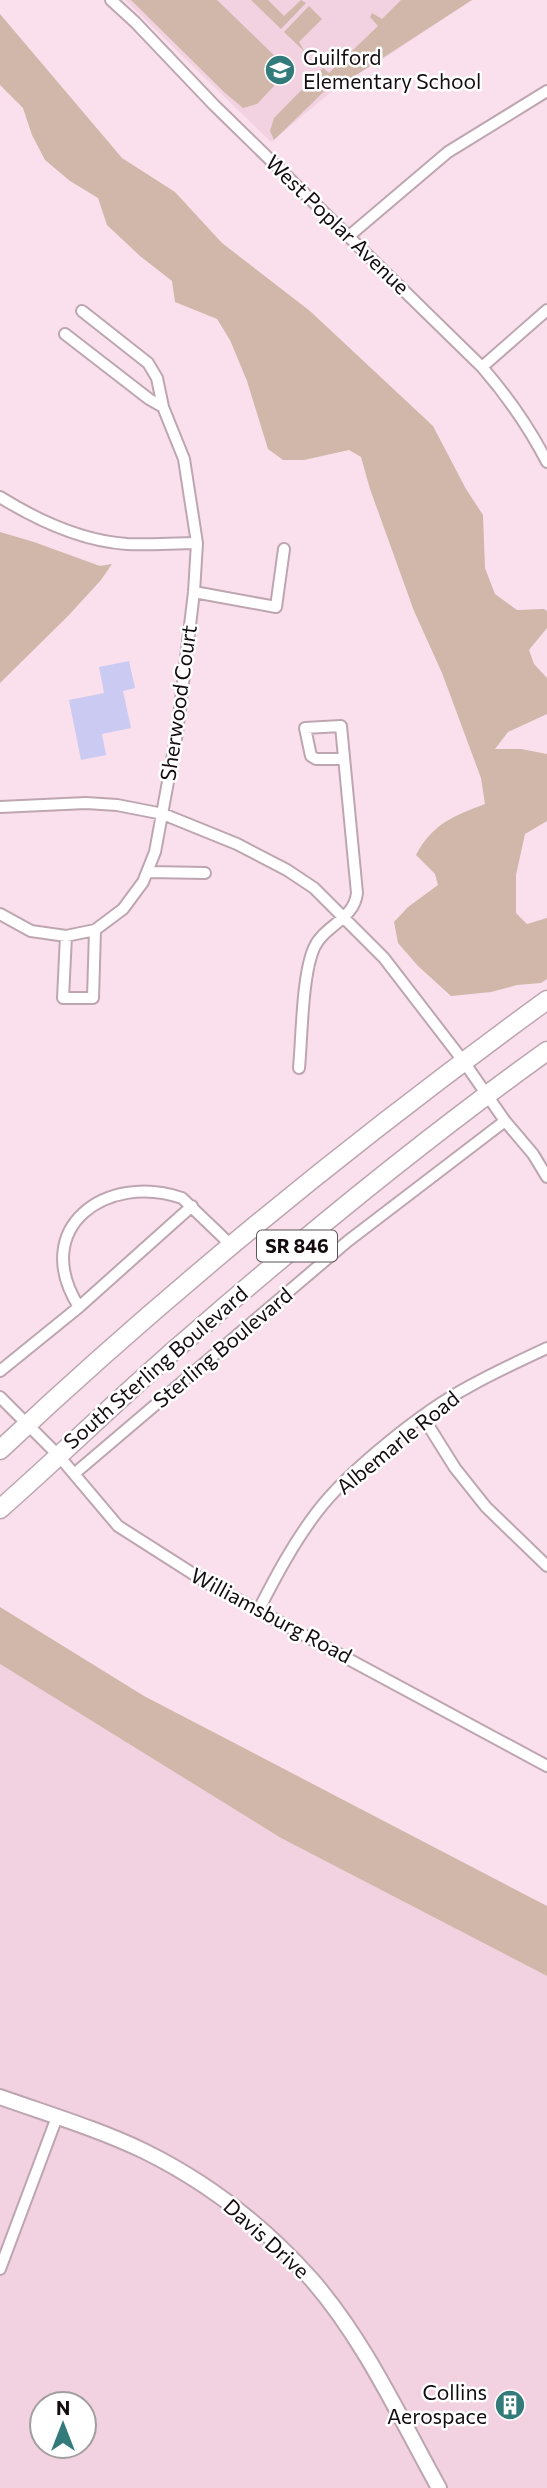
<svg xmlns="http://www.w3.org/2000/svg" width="547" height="2488" viewBox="0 0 547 2488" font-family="Commissioner,sans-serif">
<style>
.built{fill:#f2d1e0;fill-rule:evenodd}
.green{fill:#d0b7a9}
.water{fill:#cbcaf2}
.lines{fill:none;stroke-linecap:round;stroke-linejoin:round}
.minor-casing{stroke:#bea6b1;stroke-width:14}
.tertiary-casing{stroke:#bea6b1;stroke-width:18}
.primary-casing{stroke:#bea6b1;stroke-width:21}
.minor{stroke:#fff;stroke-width:10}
.tertiary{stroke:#fff;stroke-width:14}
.primary{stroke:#fff;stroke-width:18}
.labels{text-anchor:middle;stroke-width:5;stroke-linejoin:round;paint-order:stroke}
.shield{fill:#fff;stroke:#5a5558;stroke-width:2}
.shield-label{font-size:19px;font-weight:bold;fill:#140c10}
.poi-label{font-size:21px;fill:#140c10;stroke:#fff;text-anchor:start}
.street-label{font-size:21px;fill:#140c10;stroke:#fff}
</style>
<rect width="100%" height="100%" fill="#fae0ec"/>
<!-- built -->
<path class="built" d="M 125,0 L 472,0 L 380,61 L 342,83 L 271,142 Z
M 0,1664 L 281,1838 L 547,1976 L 547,2488 L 0,2488 ZM 42,2404 L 84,2404 L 84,2446 L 42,2446 Z"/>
<!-- green -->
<path class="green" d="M 131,0 L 217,0 L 277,58 L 280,65 L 280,73 L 274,86 L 257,104 L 243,108 L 224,92 Z
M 251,0 L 268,0 L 284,16 L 301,0 L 306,3 L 281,29 Z
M 401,0 L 472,0 L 350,79 L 340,76 L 274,140 L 270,131 L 274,118 L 323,68 L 329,73 L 378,26 L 370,17 L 372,13 L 382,19 Z
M 309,6 L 322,19 L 299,42 L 305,52 L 284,32 Z
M 0,14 L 122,158 L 175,192 L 222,243 L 310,311 L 433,426 L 466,489 L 483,515 L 485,568 L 495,594 L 517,610 L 544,609 L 547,611 L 547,628 L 529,650 L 534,664 L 547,678 L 547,714 L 508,732 L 495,749 L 521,749 L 547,754 L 547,821 L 525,834 L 516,875 L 516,913 L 527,924 L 547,918 L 547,979 L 541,983 L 517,985 L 491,992 L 451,996 L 418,966 L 398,943 L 394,922 L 408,907 L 438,885 L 435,874 L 416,855 C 433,823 454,816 485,804 L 481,778 L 442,673 L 414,611 L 370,489 L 361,457 L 349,450 L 304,460 L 283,460 L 268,449 L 247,381 L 230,340 L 217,319 L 175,302 L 172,281 L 140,256 L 107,225 L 98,198 L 70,181 L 45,160 L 32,135 L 23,108 L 0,85 Z
M 0,532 L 34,542 L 100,566 L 112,564 L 101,580 L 69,615 L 0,683 Z
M 0,1607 L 144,1696 L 547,1906 L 547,1976 L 281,1838 L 0,1664 Z"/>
<!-- water -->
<path class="water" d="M 129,661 L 135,688 L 123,691 L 131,728 L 102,734 L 106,755 L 81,760 L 69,700 L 104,693 L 99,667 Z"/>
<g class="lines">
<!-- minor casing -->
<g class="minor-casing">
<path id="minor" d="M 111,0 L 135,22 L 214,105 L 482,367 C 508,397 529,427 547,462
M 349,236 L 448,152 L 547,91
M 65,334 L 149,399 L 163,407
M 482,367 L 547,310
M 0,497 C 37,520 82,541 127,544 C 150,545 174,543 197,543
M 194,592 L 276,607 L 284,549
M 0,807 L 86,803 L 117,805 L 163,814 L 237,844 L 287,870 L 314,888 L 384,958 L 464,1062 L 505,1121 L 533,1154 L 547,1177
M 149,872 L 205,873
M 0,914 L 31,931 L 66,936 L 95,930 L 123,909 L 143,882 L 155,852 L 177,733 L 194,592 L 197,543 L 184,459 L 163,407 L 157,378 L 148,363 L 82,311
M 66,936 L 63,998 L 93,998 L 95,930
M 299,1068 C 302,1036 302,975 314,948 C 324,925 354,920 357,893 L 341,726 L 305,728 L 311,756 L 316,759 L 344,759
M 79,1307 C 29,1228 106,1172 182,1198 L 231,1245
M 0,1371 L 79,1307 L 192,1206
M 0,1397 L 58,1455 L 118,1526 L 209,1584 L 547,1766
M 423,1417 L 455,1468 L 486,1507 L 547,1566
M 74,1474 L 348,1241 L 505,1121
M 259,1609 C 276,1576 294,1542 317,1512 C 349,1470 423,1411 470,1386 C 495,1372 521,1360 547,1348
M 0,2269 L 57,2117"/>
</g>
<!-- tertiary casing -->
<g class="tertiary-casing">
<path id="tertiary" d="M 0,2097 C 48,2114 98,2129 144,2151 C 207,2182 265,2227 312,2280 C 365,2341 400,2418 439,2488"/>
</g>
<!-- primary casing -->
<g class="primary-casing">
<path id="primary" d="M 0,1450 C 172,1288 356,1139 547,1000
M 0,1509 C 65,1452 126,1391 192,1335 C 307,1235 424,1139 547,1051"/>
</g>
<!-- minor -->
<use href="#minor" class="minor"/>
<!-- tertiary -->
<use href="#tertiary" class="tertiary"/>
<!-- primary -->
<use href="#primary" class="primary"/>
</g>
<!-- icons -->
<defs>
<g id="school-disc" transform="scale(1.575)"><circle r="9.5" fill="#327b7a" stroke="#fff"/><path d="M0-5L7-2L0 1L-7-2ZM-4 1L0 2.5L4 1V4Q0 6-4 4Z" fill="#fff"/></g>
<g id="building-disc" transform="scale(1.575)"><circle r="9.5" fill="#327b7a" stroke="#fff"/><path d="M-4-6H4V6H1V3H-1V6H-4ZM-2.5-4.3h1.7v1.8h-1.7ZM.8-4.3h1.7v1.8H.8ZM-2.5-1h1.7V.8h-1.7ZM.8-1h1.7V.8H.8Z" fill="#fff"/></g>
</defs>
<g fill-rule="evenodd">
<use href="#school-disc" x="280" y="70"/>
<use href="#building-disc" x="510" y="2405"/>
</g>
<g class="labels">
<!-- shield labels -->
<rect class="shield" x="257" y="1230.5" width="80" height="31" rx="5"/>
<g class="shield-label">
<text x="297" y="1253">SR 846</text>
</g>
<!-- poi labels -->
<g class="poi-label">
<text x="303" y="65">Guilford<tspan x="303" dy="24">Elementary School</tspan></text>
<text x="487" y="2400" text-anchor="end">Collins<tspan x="487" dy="24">Aerospace</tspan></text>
</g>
<!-- street labels -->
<g class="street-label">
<text transform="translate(337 225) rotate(44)" y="7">West Poplar Avenue</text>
<text transform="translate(179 703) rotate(-82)" y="7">Sherwood Court</text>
<text transform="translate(223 1348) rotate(-40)" y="7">Sterling Boulevard</text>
<text transform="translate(156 1368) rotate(-41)" y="7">South Sterling Boulevard</text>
<text transform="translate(398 1443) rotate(-39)" y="7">Albemarle Road</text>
<text transform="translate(271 1616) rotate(28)" y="7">Williamsburg Road</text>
<text transform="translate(266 2239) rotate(42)" y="7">Davis Drive</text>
</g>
</g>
<!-- north arrow -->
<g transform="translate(63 2425)"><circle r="33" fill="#ffffff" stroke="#a19e9f" stroke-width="2"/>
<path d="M0-5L12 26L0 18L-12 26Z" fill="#327b7a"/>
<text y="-10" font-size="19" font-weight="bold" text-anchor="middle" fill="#140c10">N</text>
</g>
</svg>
